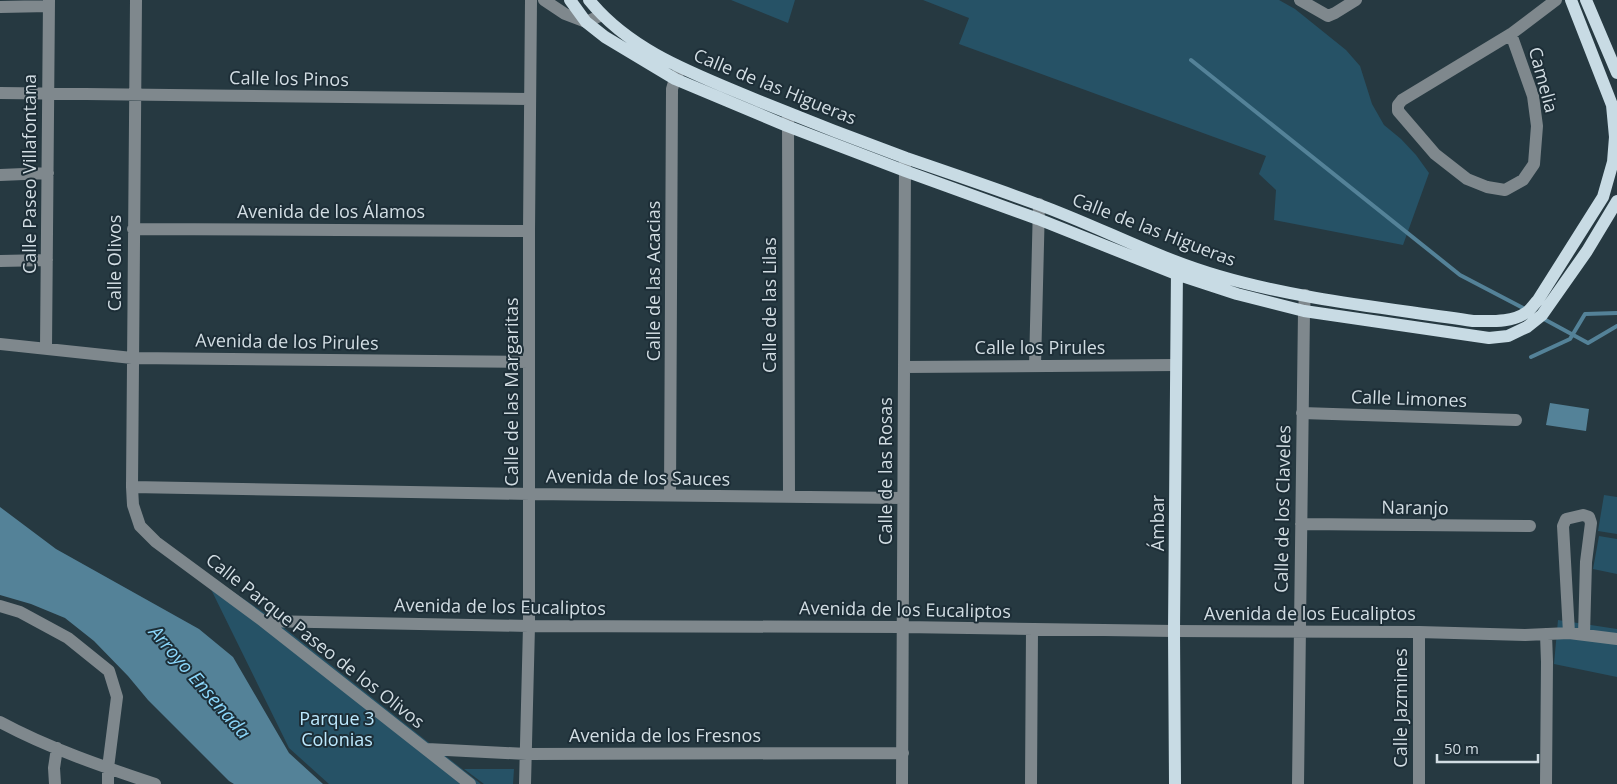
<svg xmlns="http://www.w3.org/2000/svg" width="1617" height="784" viewBox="0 0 1617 784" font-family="'Open Sans',sans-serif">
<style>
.green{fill:#265266}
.water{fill:#548298}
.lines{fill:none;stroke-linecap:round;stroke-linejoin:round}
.stream{stroke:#548298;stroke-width:4}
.minor{stroke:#7f888d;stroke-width:12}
.major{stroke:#c8dbe4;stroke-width:12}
.labels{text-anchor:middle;stroke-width:4;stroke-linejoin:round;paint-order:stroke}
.street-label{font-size:18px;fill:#d2dde3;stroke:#1d2e37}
.park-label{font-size:18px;fill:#bde9fe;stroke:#1d2e37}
.water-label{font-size:19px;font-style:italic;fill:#8bd7fb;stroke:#1d2e37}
</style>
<rect width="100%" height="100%" fill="#263941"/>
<!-- green -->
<path class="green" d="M 731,0 L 795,0 L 788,23 Z
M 923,0 L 1279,0 L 1295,9 L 1346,50 L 1360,66 L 1372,104 L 1384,125 L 1401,139 L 1416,155 L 1429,173 L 1403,245 L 1274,220 L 1276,190 L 1259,174 L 1266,156 L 959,44 L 969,18 Z
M 1604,495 L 1617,497 L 1617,534 L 1598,531 Z
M 1599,536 L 1617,539 L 1617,574 L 1593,569 Z
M 202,571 L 269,616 L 481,784 L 329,784 L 289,748 Z
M 1558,620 L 1617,629 L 1617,677 L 1554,664 Z
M 464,769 L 514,769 L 513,784 L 484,784 Z"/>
<!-- water -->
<path class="water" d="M 1550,403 L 1589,409 L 1586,431 L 1546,425 Z
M 0,507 L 56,549 L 199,629 L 233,657 L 289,753 L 323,784 L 234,784 L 229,781 L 148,700 L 128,676 L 94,641 L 65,618 L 31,604 L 0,595 Z"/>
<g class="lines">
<!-- stream -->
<path class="stream" d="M 1191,60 L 1460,275 L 1525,309
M 1542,318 L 1588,343 L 1617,326
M 1531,357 L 1570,339 L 1585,314 L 1617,313"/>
<!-- minor -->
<path class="minor" d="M 136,0 L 132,487 L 133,505 L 140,526 L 156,542 L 263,621 L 470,784
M 544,0 L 565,14 L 586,22 L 602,15
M 1300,0 L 1328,16 L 1335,13 L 1356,0
M 0,7 L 49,6
M 1511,34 L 1533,96 L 1537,126 L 1534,164 L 1523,180 L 1505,190 L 1487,187 L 1467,179 L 1435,154 L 1398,111 L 1398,105 L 1402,100 L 1511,34 L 1556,0
M 0,93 L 529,99
M 788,118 L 789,497
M 0,175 L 48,173
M 133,229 L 529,231
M 0,261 L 47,260
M 0,344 L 132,358 L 529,362
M 46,348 L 49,0
M 1035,366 L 1039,204
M 904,367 L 1176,365
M 1302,413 L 1516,420
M 132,487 L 530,494 L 903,498
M 670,495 L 672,89 L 675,79 L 680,69
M 1301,524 L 1530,526
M 0,606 L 20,612 L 68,638 L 109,671 L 117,697 L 108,768 L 108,784
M 263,621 L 529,626 L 903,627 L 1174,631 L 1419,632 L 1525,635 L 1569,633 L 1617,639
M 1419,632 L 1419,784
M 1569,633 L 1563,526 L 1566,519 L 1583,515 L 1589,517 L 1591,523 L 1586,562 L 1584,635
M 1546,634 L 1547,662 L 1546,784
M 0,722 C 48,748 104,767 155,784
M 427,749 L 527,754 L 903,753
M 55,784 L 54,768 L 57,748
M 525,784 L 529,626 L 529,231 L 531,0
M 902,784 L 905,162
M 1031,784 L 1032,629
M 1298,784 L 1304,311 L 1305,295"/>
<!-- major -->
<path class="major" d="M 570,0 L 586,22 L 605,37 L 675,79 L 787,126 L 905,171 L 1038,219 L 1176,274 L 1237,294 L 1304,311 L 1489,338 L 1508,336 L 1527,327 L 1542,315 L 1587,251 L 1617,201
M 589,0 C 632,53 698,75 759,101 C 808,121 857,140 906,158 C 950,173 994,188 1037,204 C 1098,226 1156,258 1219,276 C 1301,300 1388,308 1473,321 C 1490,321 1512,323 1527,312 C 1531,309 1534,304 1538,300 L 1603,197 L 1613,162 L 1615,137 L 1612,105 L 1571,0
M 1586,0 L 1617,73
M 1175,784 L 1174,631 L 1177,267"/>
</g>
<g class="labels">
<!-- street labels -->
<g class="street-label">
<text transform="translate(289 79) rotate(1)" y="6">Calle los Pinos</text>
<text transform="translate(1543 80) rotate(75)" y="6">Camelia</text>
<text transform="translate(775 87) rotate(22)" y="6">Calle de las Higueras</text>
<text transform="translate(30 174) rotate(-90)" y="6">Calle Paseo Villafontana</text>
<text x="331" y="218">Avenida de los Álamos</text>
<text transform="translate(1154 230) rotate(21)" y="6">Calle de las Higueras</text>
<text transform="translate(115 263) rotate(-90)" y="6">Calle Olivos</text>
<text transform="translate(654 281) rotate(-90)" y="6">Calle de las Acacias</text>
<text transform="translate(770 305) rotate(-90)" y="6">Calle de las Lilas</text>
<text transform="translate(287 342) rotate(1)" y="6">Avenida de los Pirules</text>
<text x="1040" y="354">Calle los Pirules</text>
<text transform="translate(512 392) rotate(-90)" y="6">Calle de las Margaritas</text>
<text transform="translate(1409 399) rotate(2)" y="6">Calle Limones</text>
<text transform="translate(886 471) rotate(-90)" y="6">Calle de las Rosas</text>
<text transform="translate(638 478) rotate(1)" y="6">Avenida de los Sauces</text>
<text transform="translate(1415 508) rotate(1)" y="6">Naranjo</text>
<text transform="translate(1283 509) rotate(-89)" y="6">Calle de los Claveles</text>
<text transform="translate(1158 523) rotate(-90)" y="6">Ámbar</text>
<text transform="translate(500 607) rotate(1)" y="6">Avenida de los Eucaliptos</text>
<text transform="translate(905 610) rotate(1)" y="6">Avenida de los Eucaliptos</text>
<text x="1310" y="620">Avenida de los Eucaliptos</text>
<text transform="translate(315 641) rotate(38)" y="6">Calle Parque Paseo de los Olivos</text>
<text transform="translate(1401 708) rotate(-90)" y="6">Calle Jazmines</text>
<text x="665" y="742">Avenida de los Fresnos</text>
</g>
<!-- park labels -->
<g class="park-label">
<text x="337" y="725">Parque 3<tspan x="337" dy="21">Colonias</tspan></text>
</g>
<!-- water labels -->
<g class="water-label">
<text transform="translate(200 682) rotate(49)" y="7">Arroyo Ensenada</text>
</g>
</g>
<!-- scale -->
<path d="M1437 754v8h101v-8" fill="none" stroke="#d2dde3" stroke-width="2.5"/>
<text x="1444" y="754" font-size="15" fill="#d2dde3" stroke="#1d2e37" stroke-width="4" paint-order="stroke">50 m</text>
</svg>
